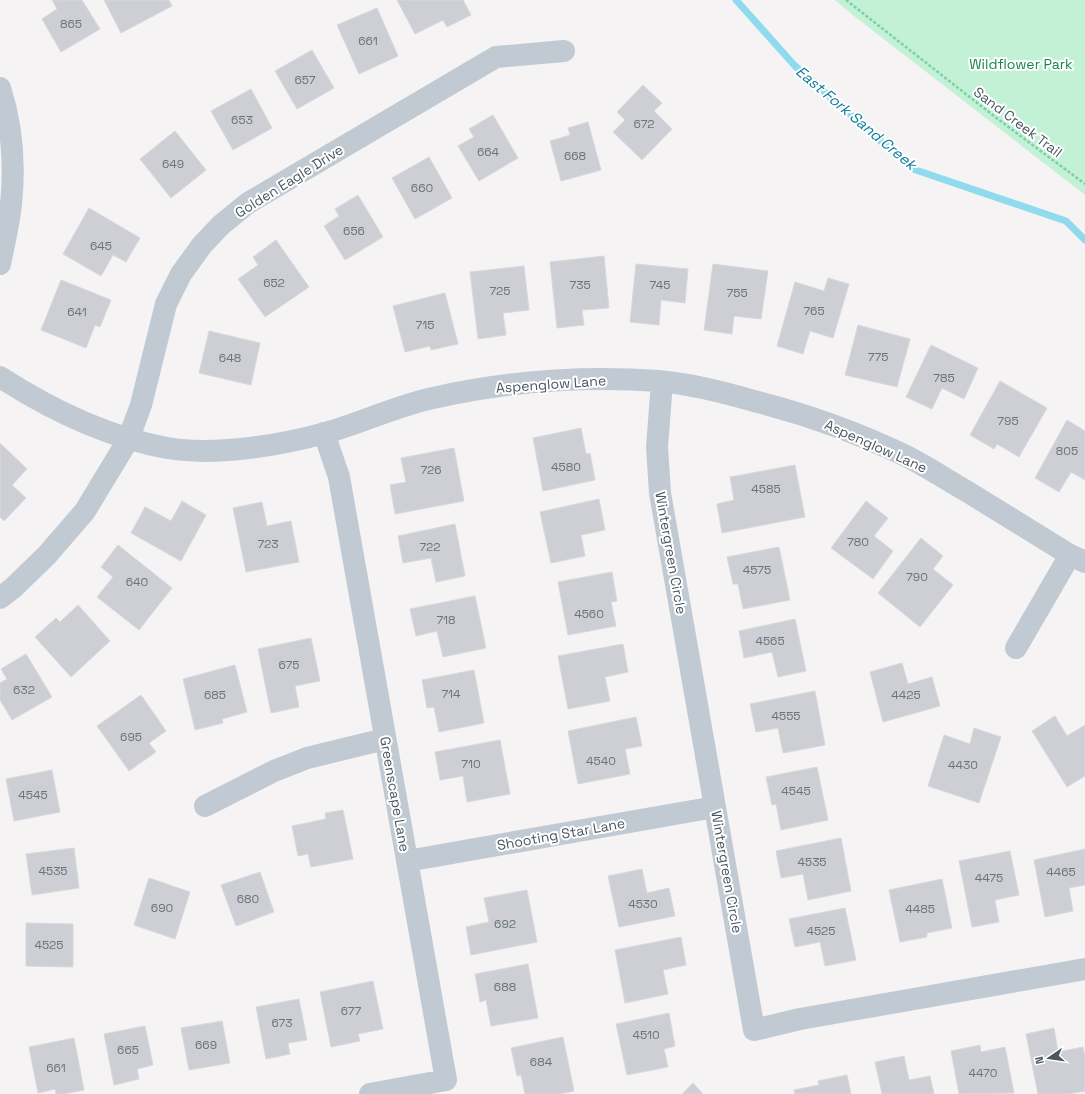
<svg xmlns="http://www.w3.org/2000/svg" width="1085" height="1094" viewBox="0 0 1085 1094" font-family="'Space Grotesk',sans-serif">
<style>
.green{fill:#c3f1d5}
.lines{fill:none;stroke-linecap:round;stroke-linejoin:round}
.stream{stroke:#90daee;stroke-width:7}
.building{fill:#cdcfd5;stroke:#d7d9de}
.path{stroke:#7ad0a6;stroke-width:2.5;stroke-dasharray:3 2;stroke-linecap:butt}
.street{stroke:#c1cad2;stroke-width:22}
.labels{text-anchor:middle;stroke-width:4;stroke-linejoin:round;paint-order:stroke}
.number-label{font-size:12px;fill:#6b747e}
.park-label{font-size:14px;fill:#17864f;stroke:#fff}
.street-label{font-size:14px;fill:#4a5661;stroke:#fff}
.water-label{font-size:15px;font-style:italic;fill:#0c7c9b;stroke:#fff}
</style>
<rect width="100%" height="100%" fill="#f5f3f3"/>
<!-- green -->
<path class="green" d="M 835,0 L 1085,0 L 1085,195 L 854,16 Z"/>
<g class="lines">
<!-- stream -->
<path class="stream" d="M 736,0 L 795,66 L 913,169 L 1066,221 L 1085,240"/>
</g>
<!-- building -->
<path class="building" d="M 52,0 L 82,0 L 100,29 L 61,52 L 42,19 L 57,9 Z
M 104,0 L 169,0 L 172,6 L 121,33 Z
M 397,0 L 463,0 L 471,15 L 447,27 L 443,20 L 415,34 Z
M 377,8 L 398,56 L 359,74 L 337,25 Z
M 312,50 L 334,88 L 297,109 L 275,71 Z
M 643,85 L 662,103 L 654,111 L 672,129 L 642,160 L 613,132 L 625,120 L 617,112 Z
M 251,89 L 272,128 L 233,150 L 211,111 Z
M 493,115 L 518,158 L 479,181 L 458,146 L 474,137 L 469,129 Z
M 588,122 L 601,170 L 561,181 L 550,141 L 570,135 L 568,128 Z
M 175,131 L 206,170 L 171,198 L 140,159 Z
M 429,157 L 452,198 L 415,219 L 392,178 Z
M 358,195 L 383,237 L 345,260 L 324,226 L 339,216 L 335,209 Z
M 89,208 L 140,238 L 126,262 L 113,255 L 101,276 L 63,254 Z
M 276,240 L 309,287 L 265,317 L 238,279 L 258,265 L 253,257 Z
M 604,256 L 609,308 L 582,310 L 584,325 L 557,328 L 550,262 Z
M 636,264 L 688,269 L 685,303 L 661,300 L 659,325 L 630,322 Z
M 713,264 L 768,271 L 761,319 L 734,316 L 732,334 L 704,330 Z
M 524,266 L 529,310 L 503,313 L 506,335 L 478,339 L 470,272 Z
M 828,278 L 849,284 L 833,338 L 810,331 L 803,354 L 777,346 L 795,282 L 824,291 Z
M 61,280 L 111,300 L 100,327 L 95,325 L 86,348 L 41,330 Z
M 445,293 L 458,344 L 431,350 L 430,346 L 405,352 L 393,306 Z
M 858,325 L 910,339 L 897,387 L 845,375 Z
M 209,331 L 260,343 L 251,385 L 199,373 Z
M 931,345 L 978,368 L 964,399 L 942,388 L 932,409 L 906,397 Z
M 1000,381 L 1047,408 L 1019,457 L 997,444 L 994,449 L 970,435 Z
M 1067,420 L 1085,431 L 1085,480 L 1071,472 L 1059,492 L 1035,478 Z
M 581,428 L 586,454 L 590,453 L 595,480 L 543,491 L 533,438 Z
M 0,443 L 27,469 L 12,485 L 26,498 L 4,521 L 0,517 Z
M 454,448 L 464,501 L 395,514 L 390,485 L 406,482 L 401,458 Z
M 795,465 L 805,517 L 722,533 L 717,504 L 734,500 L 730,477 Z
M 599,499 L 605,530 L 581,535 L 585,556 L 551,563 L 540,512 Z
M 182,501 L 206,515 L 181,561 L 131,533 L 145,507 L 171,521 Z
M 866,501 L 888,518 L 874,536 L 893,551 L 873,579 L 831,548 Z
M 262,502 L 267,526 L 291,521 L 299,562 L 246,572 L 233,508 Z
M 455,524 L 465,576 L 436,582 L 431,558 L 403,563 L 398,536 Z
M 921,538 L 943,556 L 933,569 L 953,585 L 920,627 L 878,593 Z
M 118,545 L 172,588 L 139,630 L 97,597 L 113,577 L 101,567 Z
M 779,547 L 790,600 L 743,609 L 738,584 L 733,584 L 727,557 Z
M 612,572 L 617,601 L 611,602 L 616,626 L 568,635 L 558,582 Z
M 475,596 L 486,648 L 443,657 L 437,631 L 416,636 L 410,609 Z
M 78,605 L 110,641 L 71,677 L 35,637 L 56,618 L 60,622 Z
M 795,619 L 806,671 L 778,677 L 772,652 L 744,658 L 739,631 Z
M 311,638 L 320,681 L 295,686 L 299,707 L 271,713 L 258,649 Z
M 623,644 L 628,672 L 605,677 L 610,701 L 568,709 L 558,656 Z
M 26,654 L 52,697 L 12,720 L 0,700 L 0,683 L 7,679 L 1,669 Z
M 902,663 L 908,684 L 932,677 L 940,706 L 883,722 L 870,672 Z
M 235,665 L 247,712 L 222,719 L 223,723 L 195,730 L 183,679 Z
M 474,670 L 484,723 L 439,732 L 434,707 L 427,708 L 422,680 Z
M 815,691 L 825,745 L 783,753 L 778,728 L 756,732 L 750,704 Z
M 141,695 L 166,731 L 149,743 L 156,752 L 129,771 L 97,726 Z
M 1055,716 L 1067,736 L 1085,725 L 1085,776 L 1067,787 L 1032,731 Z
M 636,717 L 642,746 L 625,749 L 630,774 L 578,784 L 568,731 Z
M 974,728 L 1001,737 L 979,803 L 928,786 L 944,735 L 970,744 Z
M 500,740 L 510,794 L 467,802 L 463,776 L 440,780 L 435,752 Z
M 817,767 L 828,820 L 781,830 L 776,804 L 772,805 L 766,777 Z
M 52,770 L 60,812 L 14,821 L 6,779 Z
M 343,810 L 353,859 L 311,867 L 308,854 L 298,856 L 292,826 L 326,819 L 325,813 Z
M 841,838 L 851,891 L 808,900 L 803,874 L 781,878 L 776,851 Z
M 74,848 L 79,888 L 32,895 L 26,854 Z
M 1085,849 L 1085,885 L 1069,888 L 1073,911 L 1045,917 L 1034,860 Z
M 1010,851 L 1019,895 L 995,900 L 999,922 L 972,927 L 959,861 Z
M 642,869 L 647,893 L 669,888 L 675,916 L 619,927 L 608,876 Z
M 260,872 L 274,912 L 236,926 L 221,885 Z
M 149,878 L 190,892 L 175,939 L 134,925 Z
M 942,879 L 952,928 L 927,933 L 927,937 L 900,942 L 889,890 Z
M 527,890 L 537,942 L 471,955 L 466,927 L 489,922 L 484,898 Z
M 845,908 L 856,960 L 825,966 L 820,942 L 795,947 L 789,919 Z
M 26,923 L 73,924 L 73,967 L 26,966 Z
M 681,937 L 686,965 L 663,970 L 668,994 L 625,1003 L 615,950 Z
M 528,964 L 538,1018 L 491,1026 L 486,1000 L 480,1002 L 475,974 Z
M 373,981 L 383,1029 L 358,1034 L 360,1041 L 331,1047 L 320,992 Z
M 299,999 L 307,1040 L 288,1043 L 290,1054 L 266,1059 L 256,1007 Z
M 669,1013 L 675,1046 L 664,1049 L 668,1067 L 627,1075 L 616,1024 Z
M 222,1021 L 230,1063 L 189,1070 L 181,1028 Z
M 145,1026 L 153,1065 L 137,1069 L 139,1079 L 114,1085 L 104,1034 Z
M 1054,1028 L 1058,1052 L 1083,1047 L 1085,1056 L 1085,1091 L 1068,1094 L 1038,1094 L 1026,1034 Z
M 563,1037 L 574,1091 L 560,1094 L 525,1094 L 521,1075 L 517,1076 L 511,1048 Z
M 74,1038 L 84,1090 L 64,1094 L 56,1094 L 55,1089 L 38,1093 L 29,1047 Z
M 980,1045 L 981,1052 L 1005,1047 L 1014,1093 L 959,1094 L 951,1051 Z
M 904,1056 L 909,1080 L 930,1076 L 934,1094 L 882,1094 L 875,1062 Z
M 847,1075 L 851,1094 L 795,1094 L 794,1090 L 819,1085 L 818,1081 Z
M 693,1083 L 703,1094 L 682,1094 Z"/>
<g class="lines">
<!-- path -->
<path class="path" d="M 846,0 L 999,120 L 1085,184"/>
<!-- street -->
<path class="street" d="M 0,88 C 12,125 15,166 11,204 C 9,224 4,244 0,264
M 0,377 C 51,410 107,437 167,448 C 214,456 278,446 325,433 C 361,423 396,406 433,398 C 507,381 584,376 659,381 C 691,384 723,392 754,401 C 806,414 856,432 904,455 C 926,466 947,480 968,492 C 1002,513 1036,534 1070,555 L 1085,562
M 662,382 L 657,447 L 660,493 L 754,1030 L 800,1019 L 1085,969
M 324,433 L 339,477 L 446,1080 L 370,1094
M 0,598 L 13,588 L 47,555 L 85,511 L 128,440 L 141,405 L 166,304 L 181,274 L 202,245 L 221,225 L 248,203 L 496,57 L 564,51
M 1016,648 L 1070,555
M 205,806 L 274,771 L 307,758 L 385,739
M 407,861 L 715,807"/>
</g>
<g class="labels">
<!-- number labels -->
<g class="number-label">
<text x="71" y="28">865</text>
<text x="368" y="45">661</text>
<text x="305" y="84">657</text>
<text x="242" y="124">653</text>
<text x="644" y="128">672</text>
<text x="488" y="156">664</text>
<text x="575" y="160">668</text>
<text x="173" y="168">649</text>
<text x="422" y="192">660</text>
<text x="354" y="235">656</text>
<text x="101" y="250">645</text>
<text x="274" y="287">652</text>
<text x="580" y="289">735</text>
<text x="660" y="289">745</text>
<text x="500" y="295">725</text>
<text x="737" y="297">755</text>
<text x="814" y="315">765</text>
<text x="77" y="316">641</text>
<text x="425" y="329">715</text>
<text x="878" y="361">775</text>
<text x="230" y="362">648</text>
<text x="944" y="382">785</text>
<text x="1008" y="425">795</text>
<text x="1067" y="455">805</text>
<text x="566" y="471">4580</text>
<text x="431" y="474">726</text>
<text x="766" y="493">4585</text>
<text x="858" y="546">780</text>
<text x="268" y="548">723</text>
<text x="430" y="551">722</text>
<text x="757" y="574">4575</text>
<text x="917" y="581">790</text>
<text x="137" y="586">640</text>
<text x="589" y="618">4560</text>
<text x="446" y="624">718</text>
<text x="770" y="645">4565</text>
<text x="289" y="669">675</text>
<text x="24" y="694">632</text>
<text x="451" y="698">714</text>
<text x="215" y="699">685</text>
<text x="906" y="699">4425</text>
<text x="786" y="720">4555</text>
<text x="131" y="741">695</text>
<text x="601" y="765">4540</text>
<text x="471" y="768">710</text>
<text x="963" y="769">4430</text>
<text x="796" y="795">4545</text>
<text x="33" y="799">4545</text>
<text x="812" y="866">4535</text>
<text x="53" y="875">4535</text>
<text x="1061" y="876">4465</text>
<text x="989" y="882">4475</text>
<text x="248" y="903">680</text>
<text x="643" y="908">4530</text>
<text x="162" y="912">690</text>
<text x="920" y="913">4485</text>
<text x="505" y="928">692</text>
<text x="821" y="935">4525</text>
<text x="49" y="949">4525</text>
<text x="505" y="991">688</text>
<text x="351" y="1015">677</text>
<text x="282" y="1027">673</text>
<text x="646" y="1039">4510</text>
<text x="206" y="1049">669</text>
<text x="128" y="1054">665</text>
<text x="541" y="1066">684</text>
<text x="56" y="1072">661</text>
<text x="983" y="1077">4470</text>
</g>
<!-- park labels -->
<g class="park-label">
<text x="1021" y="69">Wildflower Park</text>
</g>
<!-- street labels -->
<g class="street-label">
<text transform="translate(1018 122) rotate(37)" y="5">Sand Creek Trail</text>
<text transform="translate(289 181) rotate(-32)" y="5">Golden Eagle Drive</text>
<text transform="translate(551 384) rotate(-4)" y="5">Aspenglow Lane</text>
<text transform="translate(876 446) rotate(24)" y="5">Aspenglow Lane</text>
<text transform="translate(671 553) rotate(80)" y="5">Wintergreen Circle</text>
<text transform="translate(395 794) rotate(80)" y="5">Greenscape Lane</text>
<text transform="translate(561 834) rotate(-10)" y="5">Shooting Star Lane</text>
<text transform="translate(727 872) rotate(80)" y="5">Wintergreen Circle</text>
</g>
<!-- water labels -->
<g class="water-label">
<text transform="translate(856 118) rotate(40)" y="5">East Fork Sand Creek</text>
</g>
</g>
<!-- north arrow -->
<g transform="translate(1049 1058) rotate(257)" stroke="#ffffff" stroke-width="3" paint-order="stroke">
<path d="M0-3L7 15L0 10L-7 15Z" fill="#4a5661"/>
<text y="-6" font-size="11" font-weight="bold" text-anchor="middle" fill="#4a5661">N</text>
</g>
</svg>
